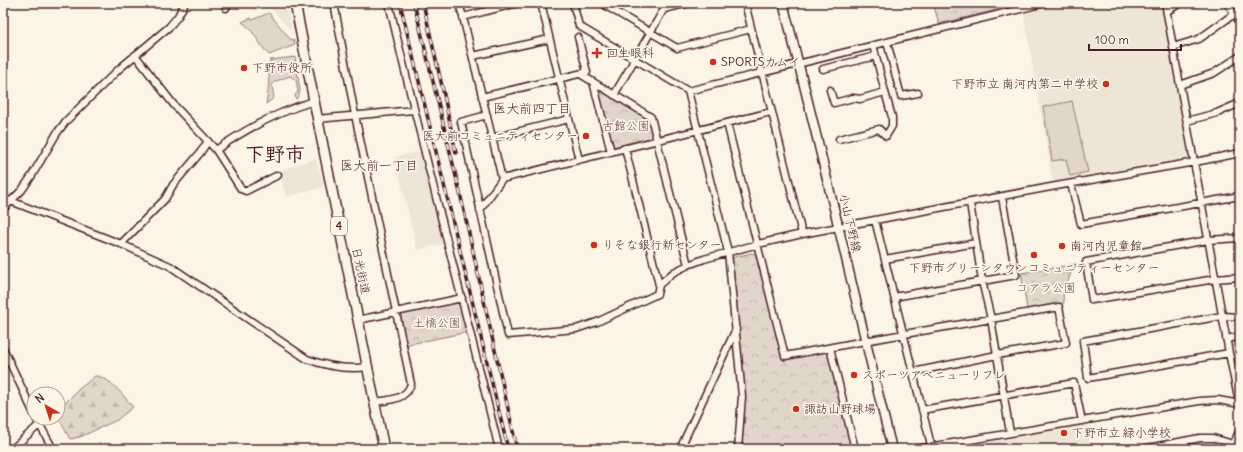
<svg xmlns="http://www.w3.org/2000/svg" width="1243" height="452" viewBox="0 0 1243 452" font-family="Delius,'Klee One',sans-serif">
<style>
.built{fill:#eee5d7}
.grass{fill:#e2d5ca;stroke:#967a7a}
.forest{fill:url(#forest-firs);stroke:#967a7a}
.park{fill:url(#park-crowns);stroke:#967a7a}
.lines{fill:none;stroke-linecap:round;stroke-linejoin:round}
.minor-casing{stroke:#4a1f2b;stroke-width:9}
.major-casing{stroke:#4a1f2b;stroke-width:11}
.highway-casing{stroke:#4a1f2b;stroke-width:12}
.minor{stroke:#fcf5e5;stroke-width:6}
.major{stroke:#fcf5e5;stroke-width:8}
.highway{stroke:#fcf5e5;stroke-width:9}
.rail-casing{stroke:#4a1f2b;stroke-width:3.5}
.rail{stroke:#fcf5e5;stroke-width:2;stroke-dasharray:6;stroke-linecap:butt}
.poi-dot{fill:#c8321e;stroke:#fcf5e5;stroke-width:1.5}
.labels{text-anchor:middle;stroke-width:3.5;stroke-linejoin:round;paint-order:stroke}
.shield{fill:#fcf5e5;stroke:#7f5f63;stroke-width:1}
.shield-label{font-size:11px;font-weight:bold;fill:#4a1f2b}
.poi-label{font-size:12px;fill:#4a1f2b;stroke:#fcf5e5;text-anchor:start}
.park-label{font-size:12px;fill:#704c53;stroke:#fcf5e5}
.street-label{font-size:12px;fill:#4a1f2b;stroke:#fcf5e5}
.neighbourhood-label{font-size:13px;fill:#4a1f2b;stroke:#fcf5e5}
.town-label{font-size:20px;font-weight:bold;fill:#4a1f2b;stroke:#fcf5e5}
</style>
<defs>
<pattern id="forest-firs" width="22" height="20" patternUnits="userSpaceOnUse"><rect width="22" height="20" fill="#e2d5ca"/><path d="M5 1l3.5 6h-7zM16 11l3.5 6h-7z" fill="#c3b6ae"/></pattern>
<pattern id="park-crowns" width="20" height="18" patternUnits="userSpaceOnUse"><rect width="20" height="18" fill="#e2d5ca"/><path d="M2 6a3 3 0 1 1 6 0M12 15a3 3 0 1 1 6 0" fill="none" stroke="#c3b6ae"/></pattern>
</defs>
<rect width="100%" height="100%" fill="#fcf5e5"/>
<filter id="ink" filterUnits="userSpaceOnUse"><feTurbulence type="fractalNoise" baseFrequency=".025" numOctaves="2"/><feDisplacementMap in="SourceGraphic" scale="8" xChannelSelector="R" yChannelSelector="G"/><feConvolveMatrix kernelMatrix="1 2 1 2 8 2 1 2 1" color-interpolation-filters="sRGB"/></filter>
<g filter="url(#ink)">
<!-- built -->
<path class="built" d="M 251,3 L 287,3 L 292,32 L 269,6 L 253,11 Z
M 1054,3 L 1162,3 L 1189,154 L 1187,158 L 1053,182 L 1023,11 Z
M 422,151 L 444,244 L 417,250 L 395,157 Z
M 316,158 L 324,187 L 286,197 L 279,171 Z
M 1084,425 L 1087,428 L 1091,449 L 950,449 Z"/>
<!-- grass -->
<path class="grass" d="M 269,13 L 290,39 L 294,40 L 295,45 L 269,55 C 258,44 256,32 242,22 L 251,18 L 252,20 Z
M 295,57 L 300,90 L 299,95 L 296,99 L 295,95 L 298,92 L 296,80 L 290,76 L 274,82 L 272,86 L 274,98 L 266,104 L 268,93 L 270,60 Z
M 1072,101 L 1088,172 L 1070,176 L 1066,159 L 1052,161 L 1043,107 Z"/>
<!-- forest -->
<path class="forest" d="M 95,376 C 110,376 124,397 133,407 L 117,420 L 80,437 L 70,439 L 58,417 L 58,410 L 78,390 Z"/>
<!-- park -->
<path class="park" d="M 933,3 L 1016,3 L 1016,5 L 939,24 Z
M 604,92 L 649,119 L 653,136 L 651,139 L 616,148 L 612,145 L 600,95 Z
M 752,253 L 756,255 L 783,360 L 825,352 L 829,354 L 852,449 L 741,449 L 742,429 L 732,260 L 734,257 Z
M 1076,264 L 1075,267 L 1073,267 L 1063,295 L 1064,303 L 1027,309 L 1021,273 Z
M 458,302 L 462,304 L 468,332 L 405,345 L 400,318 L 402,314 Z"/>
<g class="lines">
<!-- minor casing -->
<g class="minor-casing">
<path id="minor" d="M 225,3 L 226,8
M 334,3 L 355,115 L 411,384 C 406,400 389,400 375,402
M 389,3 C 423,152 463,300 499,449
M 459,3 L 463,17
M 541,3 L 579,160
M 573,3 L 579,26 L 688,91 L 1045,3
M 605,3 L 606,6 L 677,48 L 751,29
M 745,3 L 802,234
M 1165,3 L 1229,353 L 1239,403
M 1227,3 L 1240,22
M 334,5 L 342,3
M 1167,11 L 1181,3
M 887,42 L 901,96 L 918,93
M 1173,47 L 1199,39 L 1234,14
M 135,55 L 174,105 L 216,150 C 247,128 277,112 314,101
M 473,56 L 549,39
M 823,69 L 876,56
M 580,74 L 651,117 L 688,265
M 593,82 L 611,152
M 1180,85 L 1214,73 L 1240,56
M 830,90 L 834,103 L 853,98 L 860,99 L 885,92 L 873,45
M 688,91 L 728,252 L 742,396 L 738,449
M 614,95 L 664,9 L 689,3
M 482,97 L 587,72 L 578,37
M 487,115 L 461,122 L 508,335 L 576,329 L 597,322 L 657,294 L 659,285 L 669,276 L 674,272 L 688,265 L 704,259 L 758,244 L 802,234 L 875,220 L 1056,186 L 1195,162 L 1240,153
M 317,119 L 414,110
M 1187,121 L 1217,113 L 1240,103
M 727,123 L 785,356 L 870,340 L 991,319 L 982,281 L 970,203
M 492,138 L 569,119
M 839,139 L 879,129 L 886,136 L 892,126 L 892,117 L 885,92
M 625,148 L 659,285
M 216,150 L 241,189 L 246,191 L 278,175
M 502,179 L 463,17 L 518,3
M 1071,184 L 1081,224 L 1240,196
M 3,198 L 121,244 L 170,266 L 307,359 C 326,366 347,370 368,367
M 3,209 L 22,190 L 31,177 L 57,133 L 66,121 L 119,69 L 169,27 L 178,16 L 185,3
M 480,210 L 502,179 L 771,112
M 875,220 L 932,449
M 1240,238 L 1208,240 L 1086,262 L 1092,300 L 1215,279 L 1240,277
M 121,244 L 165,199 L 173,185 L 200,153 L 208,141
M 885,259 L 976,243
M 894,297 L 1016,275 L 1002,197
M 358,320 L 462,298
M 1226,339 L 1237,337 L 1240,338
M 3,348 L 34,414
M 830,348 L 855,449
M 1229,353 L 1088,378 L 1083,341 L 1222,316 L 1240,317
M 913,372 L 997,355 L 1066,343 L 1059,307 L 991,319 C 997,357 1004,395 1010,433
M 922,410 L 1074,383 L 1082,421
M 36,418 L 53,449
M 1233,444 L 1240,430
M 12,449 L 39,425
M 680,449 L 736,329
M 917,449 L 1199,401 L 1218,400 L 1240,404
M 1142,449 L 1200,438 L 1213,438 L 1233,444 L 1231,449"/>
</g>
<!-- major casing -->
<g class="major-casing">
<path id="major" d="M 783,3 C 822,151 855,301 892,449"/>
</g>
<!-- highway casing -->
<g class="highway-casing">
<path id="highway" d="M 295,3 L 314,101 L 384,449"/>
</g>
<!-- minor -->
<use href="#minor" class="minor"/>
<!-- major -->
<use href="#major" class="major"/>
<!-- highway -->
<use href="#highway" class="highway"/>
<!-- rail casing -->
<g class="rail-casing">
<path id="rail" d="M 400,3 L 508,449
M 414,3 L 460,193 L 517,449
M 423,3 L 444,95 L 456,153"/>
</g>
<!-- rail -->
<use href="#rail" class="rail"/>
</g>
</g>
<!-- markers -->
<g class="poi-dot">
<path d="M595 47h4v4h4v4h-4v4h-4v-4h-4v-4h4z"/>
<circle cx="713" cy="62" r="4"/>
<circle cx="244" cy="68" r="4"/>
<circle cx="1106" cy="84" r="4"/>
<circle cx="586" cy="136" r="4"/>
<circle cx="594" cy="245" r="4"/>
<circle cx="1062" cy="246" r="4"/>
<circle cx="1034" cy="255" r="4"/>
<circle cx="854" cy="375" r="4"/>
<circle cx="796" cy="409" r="4"/>
<circle cx="1064" cy="433" r="4"/>
</g>
<g class="labels">
<!-- shield labels -->
<rect class="shield" x="331" y="217" width="16" height="18" rx="3"/>
<g class="shield-label">
<text x="339" y="230">4</text>
</g>
<!-- poi labels -->
<g class="poi-label">
<text x="606" y="57">回生眼科</text>
<text x="721" y="66">SPORTSカムイ</text>
<text x="252" y="72">下野市役所</text>
<text x="1098" y="88" text-anchor="end">下野市立 南河内第二中学校</text>
<text x="578" y="140" text-anchor="end">医大前コミュニティセンター</text>
<text x="602" y="249">りそな銀行新センター</text>
<text x="1070" y="250">南河内児童館</text>
<text x="1034" y="272" text-anchor="middle">下野市グリーンタウンコミュニティーセンター</text>
<text x="862" y="379">スポーツアベニューリフレ</text>
<text x="804" y="413">諏訪山野球場</text>
<text x="1072" y="437">下野市立 緑小学校</text>
</g>
<!-- park labels -->
<g class="park-label">
<text x="626" y="130">古館公園</text>
<text x="1046" y="292">コアラ公園</text>
<text x="437" y="327">土橋公園</text>
</g>
<!-- street labels -->
<g class="street-label">
<text transform="translate(850 223) rotate(77)" y="4">小山下野線</text>
<text transform="translate(361 271) rotate(78)" y="4">日光街道</text>
</g>
<!-- neighbourhood labels -->
<g class="neighbourhood-label">
<text x="532" y="113">医大前四丁目</text>
<text x="379" y="170">医大前一丁目</text>
</g>
<!-- town labels -->
<g class="town-label">
<text x="275" y="161">下野市</text>
</g>
</g>
<!-- margin -->
<rect width="1243" height="452" fill="none" stroke="#fcf5e5" stroke-width="16"/>
<rect x="8" y="8" width="1227" height="436" fill="none" stroke="#4a1f2b" stroke-width="1.5" filter="url(#ink)"/>
<!-- north arrow -->
<g transform="translate(46 406) rotate(321)"><circle r="19" fill="#fcf5e5" stroke="#b59f9b"/>
<path d="M0-3L7 15L0 10L-7 15Z" fill="#c8321e"/>
<text y="-6" font-size="11" font-weight="bold" text-anchor="middle" fill="#4a1f2b">N</text>
</g>
<!-- scale -->
<path d="M1089 44v6h92v-6" fill="none" stroke="#4a1f2b" stroke-width="2"/>
<text x="1095" y="44" font-size="12" fill="#4a1f2b" stroke="#fcf5e5" stroke-width="3" paint-order="stroke">100 m</text>
</svg>
